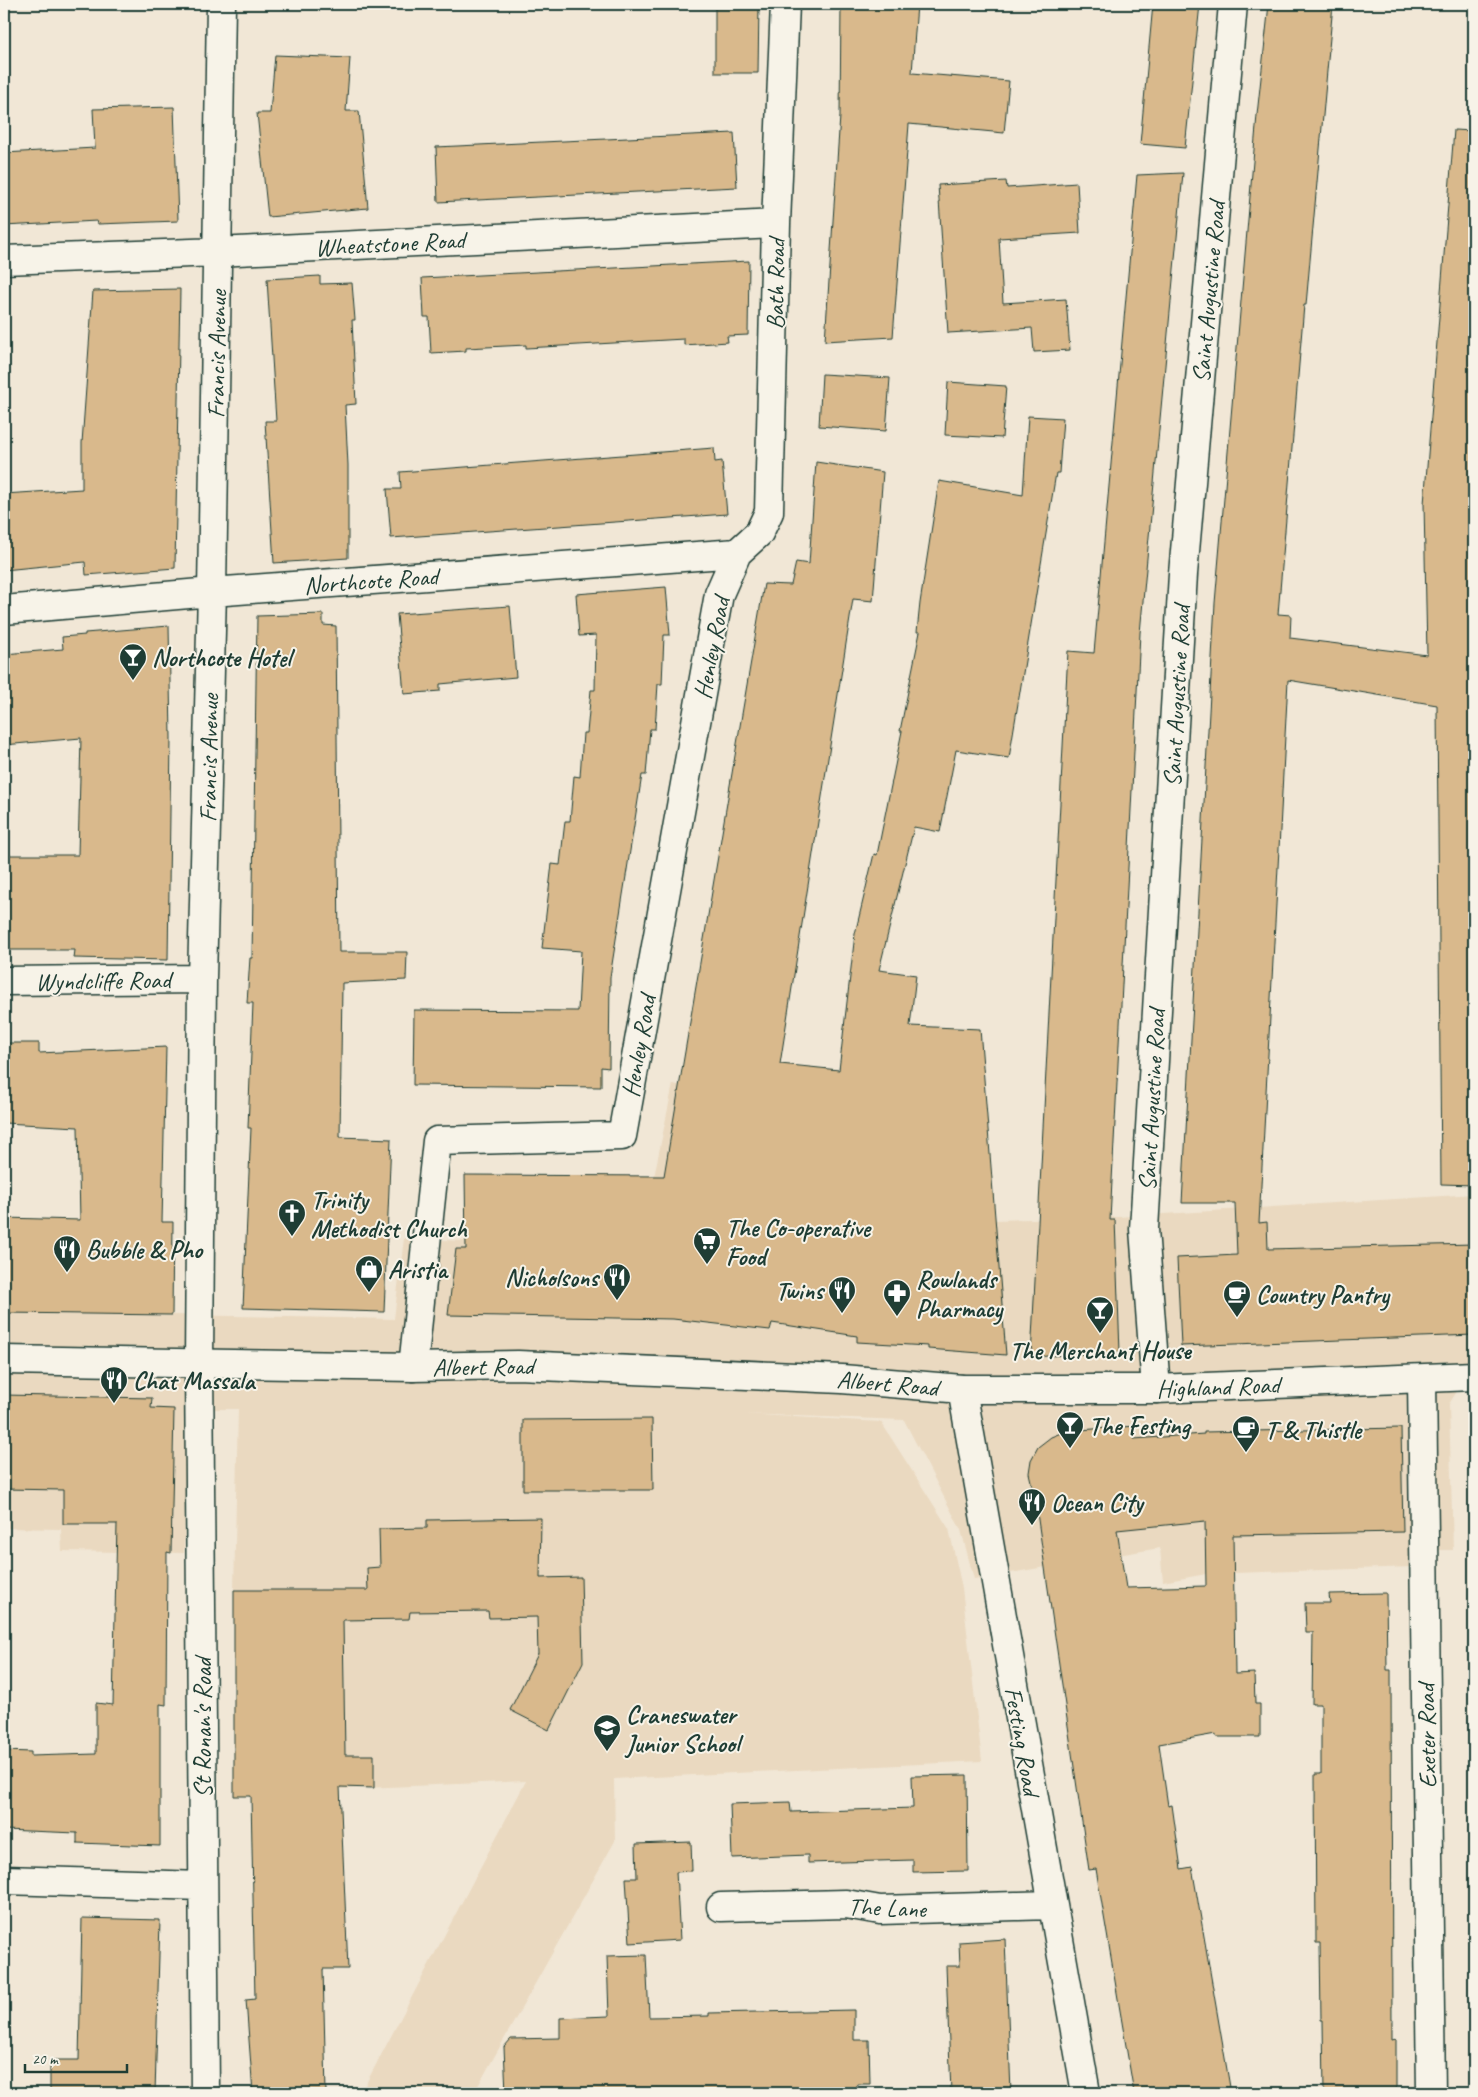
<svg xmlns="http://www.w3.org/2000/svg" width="1478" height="2097" viewBox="0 0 1478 2097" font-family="Caveat,sans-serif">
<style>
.built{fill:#ead9c0}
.building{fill:#d9b98c;stroke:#1f3d34;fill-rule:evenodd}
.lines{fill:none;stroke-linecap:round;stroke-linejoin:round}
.minor-casing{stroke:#1f3d34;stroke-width:31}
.secondary-casing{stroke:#1f3d34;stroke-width:31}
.minor{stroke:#f7f3e8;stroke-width:28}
.secondary{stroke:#f7f3e8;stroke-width:28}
.labels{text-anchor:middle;stroke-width:4;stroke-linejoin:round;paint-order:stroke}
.street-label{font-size:25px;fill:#1f3d34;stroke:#f7f3e8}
.poi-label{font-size:25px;font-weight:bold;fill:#1f3d34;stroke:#f7f3e8;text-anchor:start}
</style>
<rect width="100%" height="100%" fill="#f1e7d6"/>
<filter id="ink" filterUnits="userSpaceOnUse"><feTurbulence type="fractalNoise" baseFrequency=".02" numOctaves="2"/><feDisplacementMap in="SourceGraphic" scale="10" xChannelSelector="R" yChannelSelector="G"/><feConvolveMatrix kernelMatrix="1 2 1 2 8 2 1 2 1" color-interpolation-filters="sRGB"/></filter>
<g filter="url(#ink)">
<!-- built -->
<path class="built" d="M 673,1084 L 810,1110 L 951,1221 L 1117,1217 L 1474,1194 L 1474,1364 L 1449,1404 L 1453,1550 L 1412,1550 L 1413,1567 L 1206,1574 L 1163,1582 L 1160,1548 L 974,1579 L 961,1530 L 904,1420 L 744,1414 L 881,1422 L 949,1529 L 962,1588 L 982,1761 L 614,1779 L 615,1841 L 474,2093 L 361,2093 L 526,1781 L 295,1791 L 294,1796 L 234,1796 L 234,1590 L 238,1409 L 187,1409 L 184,1553 L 62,1551 L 61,1529 L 4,1528 L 4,1218 L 173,1222 L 172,1315 L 394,1319 L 404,1238 L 639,1250 Z"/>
<!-- building -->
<path class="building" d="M 715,4 L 759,4 L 758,73 L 715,73 Z
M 841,4 L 917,4 L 912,73 L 1009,81 L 1004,133 L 909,124 L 893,337 L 825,341 L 840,116 Z
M 1153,4 L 1200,4 L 1185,148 L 1140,144 Z
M 1269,4 L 1333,4 L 1306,305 L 1304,305 L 1278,614 L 1291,615 L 1290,638 L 1427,655 L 1424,504 L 1454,130 L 1474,131 L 1474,1185 L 1441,1184 L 1437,705 L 1288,680 L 1259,1223 L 1267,1222 L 1268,1249 L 1474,1244 L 1474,1335 L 1181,1346 L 1177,1258 L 1237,1255 L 1235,1203 L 1182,1203 L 1215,603 L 1257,115 Z
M 275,55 L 350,58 L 346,111 L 359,111 L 368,208 L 268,217 L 257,113 L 270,113 Z
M 174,107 L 178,221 L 98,224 L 97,221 L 4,226 L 4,153 L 95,148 L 93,109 Z
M 734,133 L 737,187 L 438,202 L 436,147 Z
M 1183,173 L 1140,633 L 1110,1220 L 1115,1220 L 1120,1352 L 1031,1357 L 1068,651 L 1094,653 L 1137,175 Z
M 1006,181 L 1007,188 L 1077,183 L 1080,233 L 999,238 L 1003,303 L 1066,299 L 1070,350 L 1034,352 L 1032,328 L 948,333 L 938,185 Z
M 749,261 L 748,335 L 727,336 L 728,342 L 684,345 L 684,339 L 526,348 L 526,345 L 466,348 L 466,351 L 431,353 L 429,317 L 424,317 L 422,278 Z
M 320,276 L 320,284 L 352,283 L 355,320 L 352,320 L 356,404 L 345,405 L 348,465 L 348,558 L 274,563 L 265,421 L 276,421 L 267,279 Z
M 180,289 L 175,568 L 86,575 L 85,562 L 4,570 L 4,494 L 82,489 L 82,443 L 93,291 Z
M 822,374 L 890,378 L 886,431 L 819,426 Z
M 948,382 L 1006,386 L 1002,438 L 945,435 Z
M 1028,416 L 1063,418 L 1059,473 L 1056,473 L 1009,758 L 956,750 L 940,832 L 914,827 L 879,970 L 916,975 L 910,1026 L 980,1029 L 1006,1355 L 928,1349 L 928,1346 L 857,1342 L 857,1336 L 772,1323 L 770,1330 L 673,1319 L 448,1315 L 456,1249 L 466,1249 L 465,1175 L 664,1176 L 764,584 L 791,585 L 796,562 L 809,564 L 816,462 L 883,472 L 873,601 L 853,599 L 780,1064 L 839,1070 L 855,934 L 874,854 L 877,855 L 902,731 L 900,731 L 920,632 L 917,632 L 920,603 L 939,481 L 1023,495 Z
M 714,448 L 715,462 L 722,461 L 727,514 L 391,538 L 387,489 L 401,489 L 400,472 Z
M 666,587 L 670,635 L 664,635 L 662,684 L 658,684 L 655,729 L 650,729 L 646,775 L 642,775 L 610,977 L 609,1068 L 601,1067 L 601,1087 L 413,1085 L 414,1010 L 578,1011 L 581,951 L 542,948 L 552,864 L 560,865 L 565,821 L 570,821 L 574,776 L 580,777 L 583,733 L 587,733 L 591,690 L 595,690 L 596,635 L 579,636 L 576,594 Z
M 510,606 L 516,677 L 440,684 L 440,691 L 404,694 L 397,614 Z
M 323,614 L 323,625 L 336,626 L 339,952 L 407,952 L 406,980 L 342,983 L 340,1137 L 391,1139 L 384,1312 L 243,1308 L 251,1128 L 248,1128 L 253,1003 L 247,1003 L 250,958 L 252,958 L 257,616 Z
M 169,626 L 171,738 L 168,960 L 74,958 L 75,950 L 4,950 L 4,855 L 78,855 L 81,738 L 4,745 L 4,654 L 63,649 L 62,637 L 85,635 L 85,633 Z
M 4,1043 L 39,1043 L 39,1053 L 166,1047 L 162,1222 L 173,1222 L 172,1315 L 4,1313 L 4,1218 L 80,1220 L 78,1127 L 4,1123 Z
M 4,1395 L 152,1398 L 151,1408 L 174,1409 L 171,1553 L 167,1552 L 166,1705 L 160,1704 L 160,1846 L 77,1843 L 77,1833 L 4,1830 L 4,1751 L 31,1752 L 31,1756 L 96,1754 L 96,1703 L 113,1705 L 117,1524 L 63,1524 L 63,1490 L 4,1489 Z
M 652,1419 L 653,1490 L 523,1490 L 523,1420 Z
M 1135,1426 L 1134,1439 L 1204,1434 L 1204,1432 L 1401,1428 L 1403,1532 L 1233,1535 L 1235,1674 L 1254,1673 L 1255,1704 L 1260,1704 L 1260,1737 L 1216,1737 L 1216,1734 L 1159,1744 L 1168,1806 L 1172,1805 L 1181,1869 L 1192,1867 L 1231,2093 L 1134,2093 L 1096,1869 L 1089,1870 L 1035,1499 L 1029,1473 L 1031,1460 L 1038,1447 L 1051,1437 L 1066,1431 ZM 1205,1521 L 1206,1586 L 1126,1588 L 1117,1530 Z
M 541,1518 L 540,1578 L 581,1577 L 583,1662 L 549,1730 L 510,1710 L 538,1654 L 537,1617 L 489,1618 L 488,1611 L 410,1612 L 409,1619 L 343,1620 L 345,1755 L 374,1755 L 374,1788 L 340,1787 L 348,1969 L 323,1969 L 326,2093 L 253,2093 L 246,2000 L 255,1999 L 251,1796 L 234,1796 L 234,1590 L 368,1590 L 367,1568 L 380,1567 L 379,1529 L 427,1528 L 427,1520 Z
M 1386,1593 L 1387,1670 L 1391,1670 L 1392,2040 L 1396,2039 L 1396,2090 L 1365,2091 L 1365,2093 L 1324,2093 L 1323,2020 L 1321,2020 L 1320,1943 L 1316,1943 L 1315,1774 L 1321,1774 L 1321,1704 L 1312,1704 L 1313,1632 L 1306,1632 L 1305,1603 L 1330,1603 L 1329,1594 Z
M 967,1775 L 968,1871 L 913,1872 L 913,1860 L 808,1863 L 808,1855 L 732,1858 L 730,1804 L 790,1802 L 791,1812 L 913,1808 L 912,1776 Z
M 691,1842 L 692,1871 L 676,1872 L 680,1940 L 630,1943 L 626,1878 L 637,1878 L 636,1844 Z
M 82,1918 L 160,1920 L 155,2093 L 50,2093 L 50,2060 L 79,2060 Z
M 1005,1939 L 1011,2093 L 951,2093 L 946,1966 L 960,1966 L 959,1942 Z
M 646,1955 L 649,2017 L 709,2016 L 709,2013 L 854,2010 L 854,2040 L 869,2040 L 870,2084 L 857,2084 L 857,2093 L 506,2093 L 504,2047 L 511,2039 L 560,2038 L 560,2018 L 609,2016 L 607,1956 Z"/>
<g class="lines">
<!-- minor casing -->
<g class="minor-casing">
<path id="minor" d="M 4,260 L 218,252 L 776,224
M 4,610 L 212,592 L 737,553
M 4,981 L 202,979
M 413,1367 L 437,1141 L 622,1136 L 719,594 L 737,553 L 759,533 L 769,512 L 776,224 L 785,4
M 1422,1379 L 1431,2093
M 962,1389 L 1086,2093
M 1156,1389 L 1144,1229 L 1183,574 L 1233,4
M 4,1880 L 203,1886
M 721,1907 L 846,1904 L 880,1910 L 1052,1905
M 205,2093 L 199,1363 L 202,979 L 212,592 L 221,4"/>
</g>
<!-- secondary casing -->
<g class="secondary-casing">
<g id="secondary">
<path id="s1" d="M 4,1360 L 413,1367 L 518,1365 L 842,1379 L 962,1389 L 1156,1389 L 1474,1376"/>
</g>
</g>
<!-- minor -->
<use href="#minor" class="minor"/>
<!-- secondary -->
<use href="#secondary" class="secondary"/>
</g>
</g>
<!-- icons -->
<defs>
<g id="bar-pin" transform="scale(1.4375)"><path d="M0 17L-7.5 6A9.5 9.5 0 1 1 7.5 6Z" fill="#1f3d34" stroke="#f7f3e8"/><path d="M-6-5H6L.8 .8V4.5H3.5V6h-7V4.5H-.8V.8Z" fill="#fff"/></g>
<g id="church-pin" transform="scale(1.4375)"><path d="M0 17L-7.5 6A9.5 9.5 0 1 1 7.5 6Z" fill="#1f3d34" stroke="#f7f3e8"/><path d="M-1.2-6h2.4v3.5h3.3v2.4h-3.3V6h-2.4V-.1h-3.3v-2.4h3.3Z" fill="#fff"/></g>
<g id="supermarket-pin" transform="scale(1.4375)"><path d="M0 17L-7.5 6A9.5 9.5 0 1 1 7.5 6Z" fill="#1f3d34" stroke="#f7f3e8"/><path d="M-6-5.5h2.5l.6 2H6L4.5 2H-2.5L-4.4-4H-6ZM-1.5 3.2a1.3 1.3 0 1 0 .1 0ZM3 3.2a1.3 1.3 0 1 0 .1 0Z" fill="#fff"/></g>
<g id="restaurant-pin" transform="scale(1.4375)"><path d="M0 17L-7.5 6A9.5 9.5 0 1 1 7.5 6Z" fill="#1f3d34" stroke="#f7f3e8"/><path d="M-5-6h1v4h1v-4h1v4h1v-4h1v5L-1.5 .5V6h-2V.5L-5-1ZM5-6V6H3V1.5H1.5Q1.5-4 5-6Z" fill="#fff"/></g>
<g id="shop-pin" transform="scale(1.4375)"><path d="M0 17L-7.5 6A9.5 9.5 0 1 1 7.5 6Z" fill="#1f3d34" stroke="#f7f3e8"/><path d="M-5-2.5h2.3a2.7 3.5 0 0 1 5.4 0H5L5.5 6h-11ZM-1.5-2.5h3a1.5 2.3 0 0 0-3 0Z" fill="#fff"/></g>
<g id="pharmacy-pin" transform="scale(1.4375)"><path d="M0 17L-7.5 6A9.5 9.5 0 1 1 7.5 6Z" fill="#1f3d34" stroke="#f7f3e8"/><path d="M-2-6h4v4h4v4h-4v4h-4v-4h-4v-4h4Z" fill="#fff"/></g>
<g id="cafe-pin" transform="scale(1.4375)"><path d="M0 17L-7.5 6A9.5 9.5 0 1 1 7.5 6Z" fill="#1f3d34" stroke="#f7f3e8"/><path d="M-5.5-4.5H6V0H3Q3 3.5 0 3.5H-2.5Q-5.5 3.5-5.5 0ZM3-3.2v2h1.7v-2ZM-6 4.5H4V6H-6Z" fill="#fff"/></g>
<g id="school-pin" transform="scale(1.4375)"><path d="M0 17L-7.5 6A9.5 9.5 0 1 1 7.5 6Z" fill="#1f3d34" stroke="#f7f3e8"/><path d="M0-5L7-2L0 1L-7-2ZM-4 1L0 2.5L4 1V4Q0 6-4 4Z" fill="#fff"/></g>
</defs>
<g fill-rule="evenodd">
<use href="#bar-pin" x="133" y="657"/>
<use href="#church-pin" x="292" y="1213"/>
<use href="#supermarket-pin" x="707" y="1241"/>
<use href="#restaurant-pin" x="67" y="1249"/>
<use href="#shop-pin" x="369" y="1269"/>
<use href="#restaurant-pin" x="617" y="1277"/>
<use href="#restaurant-pin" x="842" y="1290"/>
<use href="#pharmacy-pin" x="897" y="1293"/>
<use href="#cafe-pin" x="1237" y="1294"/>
<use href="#bar-pin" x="1100" y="1310"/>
<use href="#restaurant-pin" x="114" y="1380"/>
<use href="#bar-pin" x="1070" y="1425"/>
<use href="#cafe-pin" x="1246" y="1429"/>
<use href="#restaurant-pin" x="1032" y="1502"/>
<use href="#school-pin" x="607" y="1728"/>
</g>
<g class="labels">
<!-- street labels -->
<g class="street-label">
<text transform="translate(390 243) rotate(-3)" y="9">Wheatstone Road</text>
<text transform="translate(775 284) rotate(-89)" y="9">Bath Road</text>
<text transform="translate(1208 292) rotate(-85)" y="9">Saint Augustine Road</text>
<text transform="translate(216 354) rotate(-89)" y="9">Francis Avenue</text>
<text transform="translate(371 580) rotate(-4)" y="9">Northcote Road</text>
<text transform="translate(711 648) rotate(-79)" y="9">Henley Road</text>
<text transform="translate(1176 696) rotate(-87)" y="9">Saint Augustine Road</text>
<text transform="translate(208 758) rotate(-89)" y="9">Francis Avenue</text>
<text transform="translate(103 980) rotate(-1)" y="9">Wyndcliffe Road</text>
<text transform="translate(638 1046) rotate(-80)" y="9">Henley Road</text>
<text transform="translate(1151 1100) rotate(-87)" y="9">Saint Augustine Road</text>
<text transform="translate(483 1366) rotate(-1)" y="9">Albert Road</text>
<text dy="9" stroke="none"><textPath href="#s1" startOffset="884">Albert Road</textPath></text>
<text transform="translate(1218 1386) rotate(-2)" y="9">Highland Road</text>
<text transform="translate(202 1728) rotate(-90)" y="9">St Ronan's Road</text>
<text transform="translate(1426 1736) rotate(-91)" y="9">Exeter Road</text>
<text transform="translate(1023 1741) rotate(80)" y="9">Festing Road</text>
<text transform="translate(887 1907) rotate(2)" y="9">The Lane</text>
</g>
<!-- poi labels -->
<g class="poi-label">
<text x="152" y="666">Northcote Hotel</text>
<text x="311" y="1208">Trinity<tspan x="311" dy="29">Methodist Church</tspan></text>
<text x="726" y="1236">The Co-operative<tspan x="726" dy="29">Food</tspan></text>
<text x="86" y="1258">Bubble &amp; Pho</text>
<text x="388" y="1278">Aristia</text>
<text x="598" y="1286" text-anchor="end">Nicholsons</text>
<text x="916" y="1288">Rowlands<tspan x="916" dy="29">Pharmacy</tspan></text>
<text x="823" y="1299" text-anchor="end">Twins</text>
<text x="1256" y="1303">Country Pantry</text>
<text x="1100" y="1359" text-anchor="middle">The Merchant House</text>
<text x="133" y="1389">Chat Massala</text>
<text x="1089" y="1434">The Festing</text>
<text x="1265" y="1438">T &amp; Thistle</text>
<text x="1051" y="1511">Ocean City</text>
<text x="626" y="1723">Craneswater<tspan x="626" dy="29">Junior School</tspan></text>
</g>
</g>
<!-- margin -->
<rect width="1478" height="2097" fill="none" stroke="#f7f3e8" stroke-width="20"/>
<rect x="10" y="10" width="1458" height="2077" fill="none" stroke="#1f3d34" stroke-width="2" filter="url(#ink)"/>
<!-- scale -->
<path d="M25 2064v8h102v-8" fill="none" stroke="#1f3d34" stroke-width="2.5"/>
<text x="32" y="2064" font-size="15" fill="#1f3d34" stroke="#f7f3e8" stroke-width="4" paint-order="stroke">20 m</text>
</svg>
